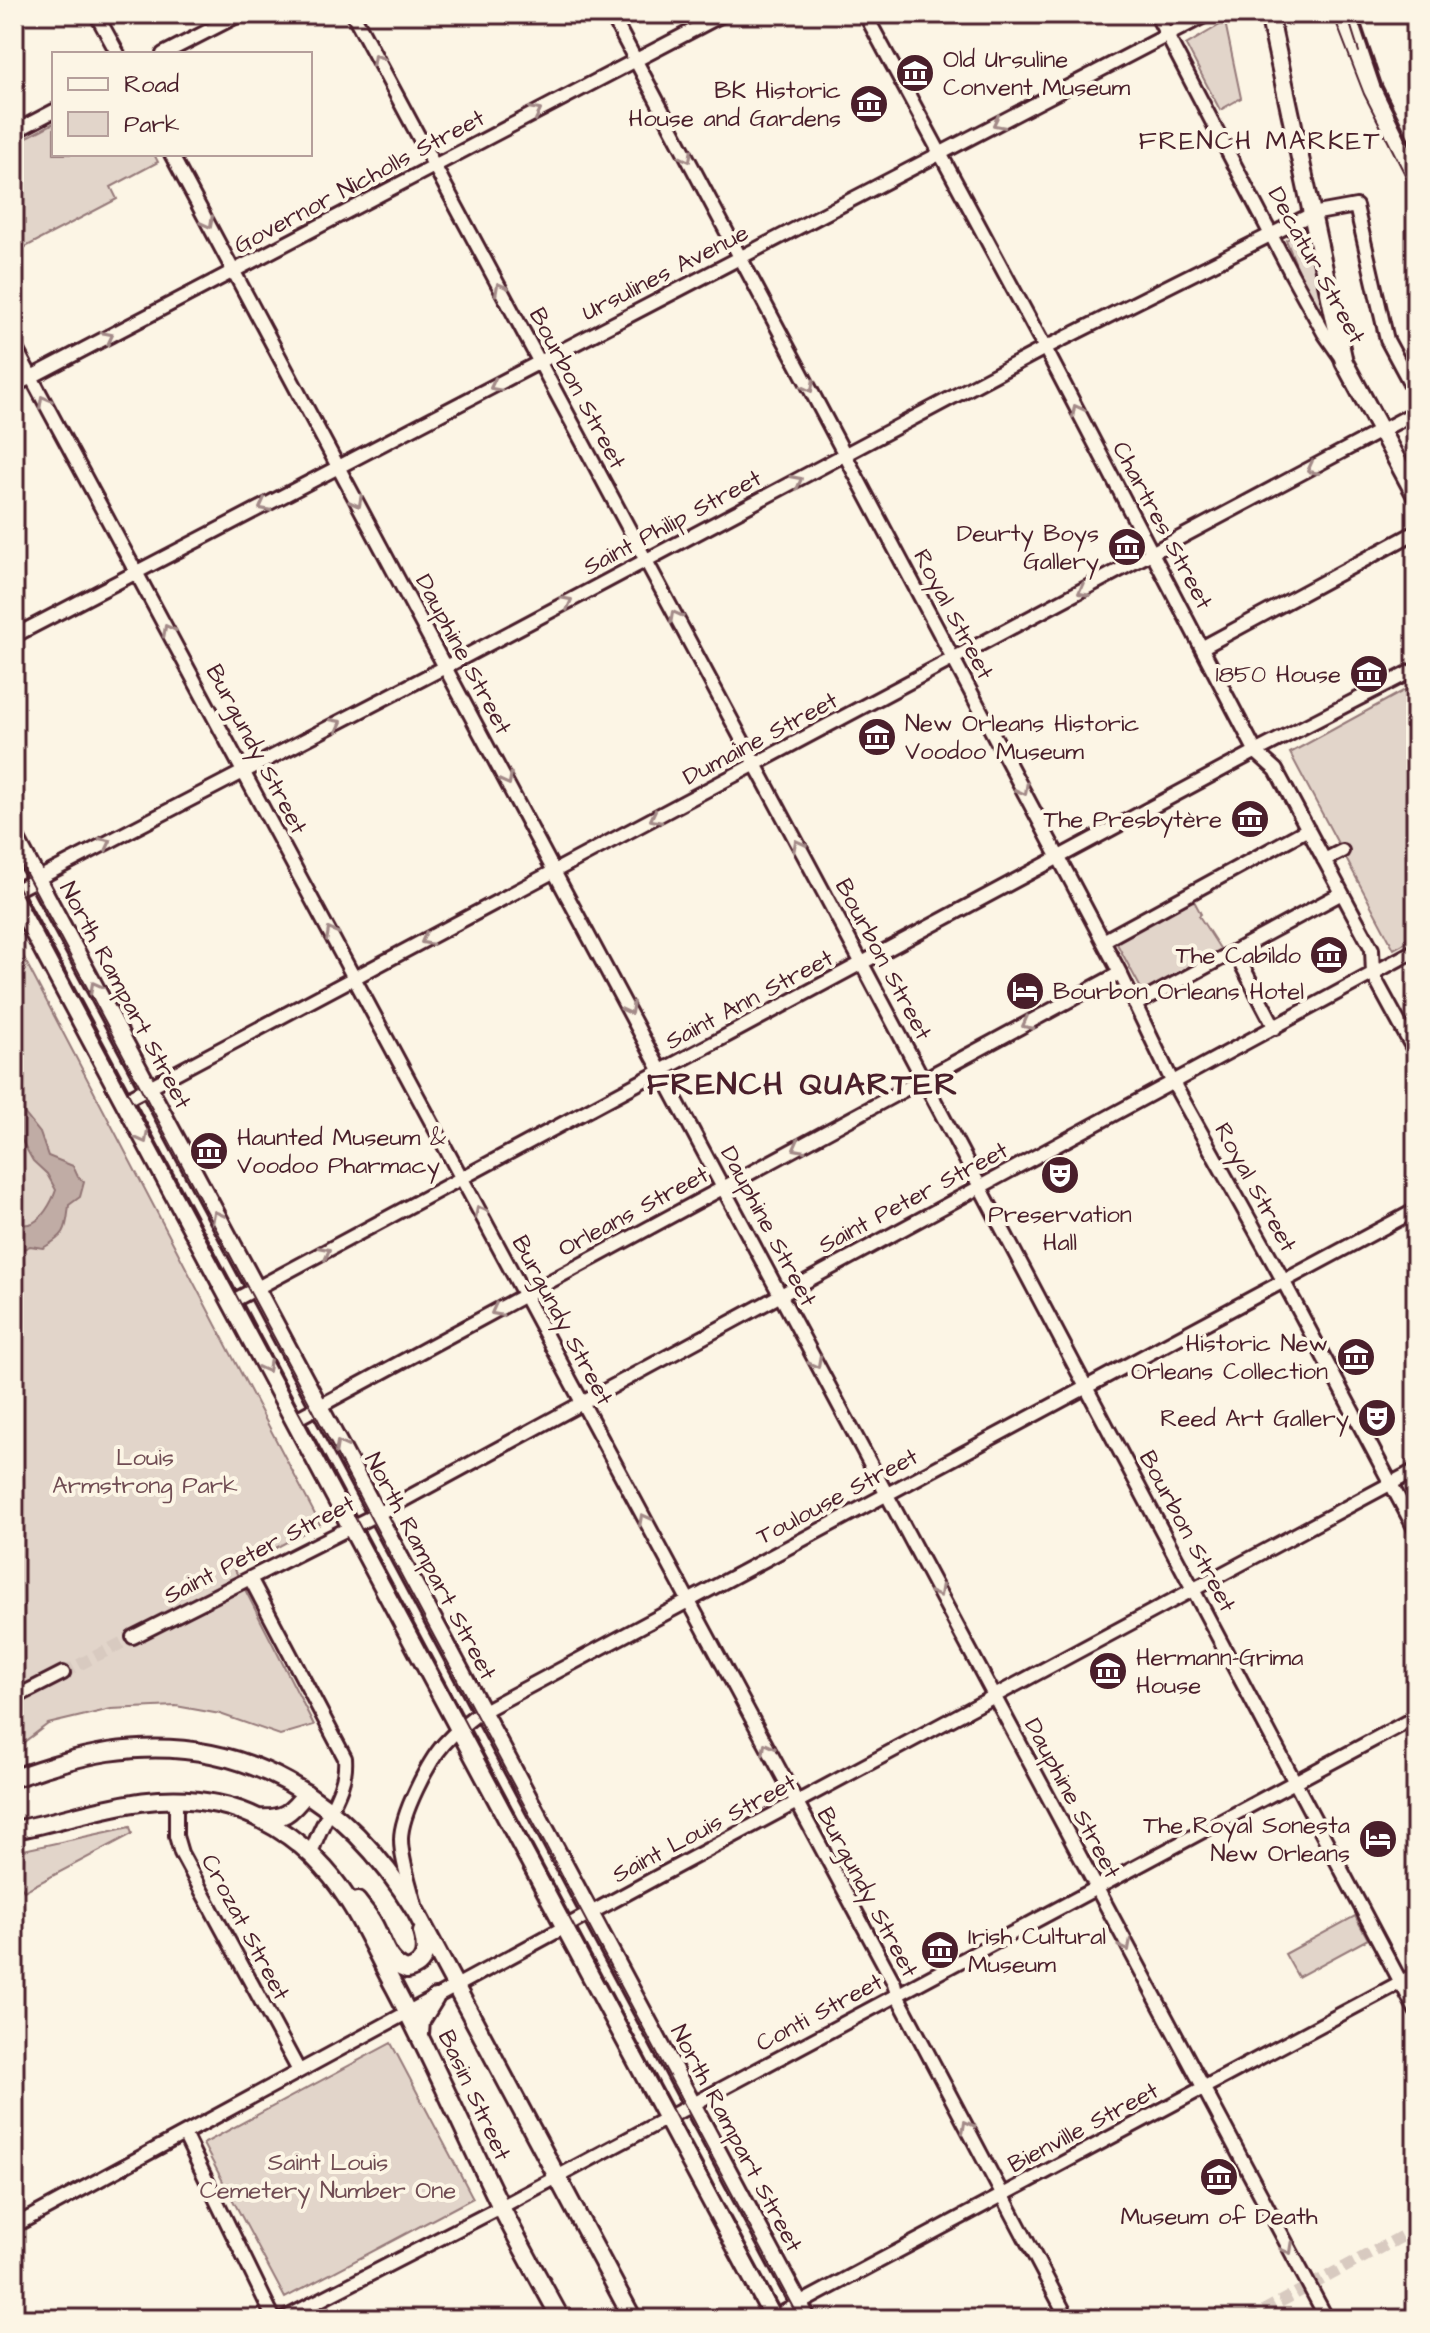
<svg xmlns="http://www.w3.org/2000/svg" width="1430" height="2333" viewBox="0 0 1430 2333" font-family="'Architects Daughter',sans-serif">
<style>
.green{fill:#e2d5ca;stroke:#967a7a;stroke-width:2}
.water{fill:#c0aca5;stroke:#917474;stroke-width:2}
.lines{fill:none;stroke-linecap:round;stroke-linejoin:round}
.street-tunnel{stroke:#d8cac0;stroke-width:12;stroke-dasharray:12 6;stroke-linecap:butt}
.street-casing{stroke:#4a1f2b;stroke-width:18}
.secondary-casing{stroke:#4a1f2b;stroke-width:22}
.street{stroke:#fcf5e5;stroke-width:12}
.secondary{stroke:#fcf5e5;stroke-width:16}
.tram{stroke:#4a1f2b;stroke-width:2}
.rail{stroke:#4a1f2b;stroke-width:4}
.oneway{stroke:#a38a88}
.labels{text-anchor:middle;stroke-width:8;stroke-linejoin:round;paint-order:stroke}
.poi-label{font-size:24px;fill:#4a1f2b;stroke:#fcf5e5;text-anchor:end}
.street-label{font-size:24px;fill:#4a1f2b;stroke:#fcf5e5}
.park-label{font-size:24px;fill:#704c53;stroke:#fcf5e5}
.neighbourhood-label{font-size:26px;letter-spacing:2px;fill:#4a1f2b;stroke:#fcf5e5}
.district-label{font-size:32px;font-weight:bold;letter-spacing:2px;fill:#4a1f2b;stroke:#fcf5e5}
</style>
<rect width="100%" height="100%" fill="#fcf5e5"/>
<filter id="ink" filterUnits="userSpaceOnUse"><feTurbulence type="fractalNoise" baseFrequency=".0125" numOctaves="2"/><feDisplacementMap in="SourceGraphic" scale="16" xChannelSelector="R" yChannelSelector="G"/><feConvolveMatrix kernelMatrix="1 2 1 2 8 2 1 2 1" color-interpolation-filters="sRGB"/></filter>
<g filter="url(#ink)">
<!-- green -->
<path class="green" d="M 1225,22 L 1241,98 L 1220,110 L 1186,45 Z
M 54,123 L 54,154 L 154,154 L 158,162 L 111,187 L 117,199 L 14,253 L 14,144 Z
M 1307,228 L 1327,325 L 1299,272 L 1286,240 Z
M 1416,684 L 1416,937 L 1394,949 L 1290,753 Z
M 1193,899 L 1201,914 L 1199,916 L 1223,953 L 1144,994 L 1116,942 Z
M 14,939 L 320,1524 L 235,1570 L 314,1725 L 280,1735 L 220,1714 L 176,1706 L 111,1709 L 48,1724 L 24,1742 L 14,1745 Z
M 130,1827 L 132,1834 L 24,1891 L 14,1878 L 14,1852 Z
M 1355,1916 L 1368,1939 L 1298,1977 L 1285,1954 Z
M 391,2043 L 473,2198 L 285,2298 L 203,2144 Z"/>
<!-- water -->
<path class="water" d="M 14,1080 L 17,1086 L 16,1103 L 40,1133 L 48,1156 L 73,1166 L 78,1177 L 84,1182 L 80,1197 L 69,1205 C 66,1229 68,1234 43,1248 L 30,1246 L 19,1251 L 15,1263 L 21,1274 L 14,1299 L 14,1224 C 19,1224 24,1225 29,1224 C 41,1222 52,1202 56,1190 L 47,1174 L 33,1161 L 17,1132 L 14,1132 Z"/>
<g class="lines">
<!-- street-tunnel -->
<path class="street-tunnel" d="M 63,1673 L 133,1637
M 1248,2319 L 1416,2229"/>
<!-- street casing -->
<g class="street-casing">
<path id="street" d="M 96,14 L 118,54
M 353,14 L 867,973 L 1416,2011
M 611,14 L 1120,973 L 1170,1077 L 1278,1271 L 1416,1531
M 865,14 L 1045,348 L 1256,752 L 1276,770 L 1372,949 L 1373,975 L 1416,1054
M 1156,14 L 1292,275 L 1324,333 L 1340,356
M 163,54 L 241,14
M 14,132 L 54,111
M 171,154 L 1327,2319
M 14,345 L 894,1983 L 897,1995 L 1068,2319
M 14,386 L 724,14
M 14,636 L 1208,14
M 1203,647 L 1416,532
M 1324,860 L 1342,851
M 14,891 L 451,664 L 1045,348 L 1312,214 L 1356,206 L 1387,340 L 1416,394
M 1103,941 L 1308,829
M 1235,952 L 1275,1028
M 1135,1005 L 1342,893
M 123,1101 L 1416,412
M 231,1302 L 1249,755 L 1416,669
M 294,1420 L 1120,973
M 250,1578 L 345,1758 C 348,1793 319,1821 311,1855
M 133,1637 L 387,1509 L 1416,950
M 14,1698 L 63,1673
M 176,1799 L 176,1836 L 181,1853 L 299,2071
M 415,1905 C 410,1884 401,1860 401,1839 C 401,1815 428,1762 444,1744 C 454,1733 464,1724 476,1715 L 1416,1210
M 184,2134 L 274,2319
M 14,2226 L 657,1877 L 1416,1470
M 283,2319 L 501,2207 L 1416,1717
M 771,2319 L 1416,1974"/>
</g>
<!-- secondary casing -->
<g class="secondary-casing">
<path id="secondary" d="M 1269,14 L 1344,362 L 1416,496
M 14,836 L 807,2319
M 14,896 L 774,2319
M 14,1778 C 44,1768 76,1757 108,1752 C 245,1732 347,1799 416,1912 L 633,2319
M 258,1818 C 283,1820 291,1813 306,1793
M 14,1830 C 83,1818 145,1788 217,1804 C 257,1812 297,1837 324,1868 C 355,1902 373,1948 395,1988 C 433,2060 465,2134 501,2207 C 520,2245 541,2282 561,2319
M 357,1901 C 362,1908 369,1915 373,1923 C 383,1940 386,1964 407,1970 C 427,1965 427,1949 422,1932
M 420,2034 L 421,2021 L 435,1998"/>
</g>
<!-- street -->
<use href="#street" class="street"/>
<!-- secondary -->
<use href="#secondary" class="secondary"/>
<!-- tram -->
<path class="tram" d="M 1333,14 L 1364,94 L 1416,196
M 1347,14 L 1359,52
M 14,851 L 799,2319
M 14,880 L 784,2319"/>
<!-- rail -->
<path class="rail" d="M 1357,14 L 1381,85 L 1416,156"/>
</g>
<!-- one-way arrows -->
<defs><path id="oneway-chevron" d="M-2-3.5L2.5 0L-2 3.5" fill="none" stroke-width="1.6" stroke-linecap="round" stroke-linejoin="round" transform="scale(2)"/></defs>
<g class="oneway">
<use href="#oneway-chevron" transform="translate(377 59) rotate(-118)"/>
<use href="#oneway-chevron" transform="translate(536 112) rotate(-27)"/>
<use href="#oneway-chevron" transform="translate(998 123) rotate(153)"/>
<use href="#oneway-chevron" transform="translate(687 157) rotate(62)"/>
<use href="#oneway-chevron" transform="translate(208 223) rotate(62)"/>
<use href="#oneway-chevron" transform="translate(500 288) rotate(-118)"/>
<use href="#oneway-chevron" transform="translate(108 337) rotate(-27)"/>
<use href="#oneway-chevron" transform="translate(495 386) rotate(153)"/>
<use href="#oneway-chevron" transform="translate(809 387) rotate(62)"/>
<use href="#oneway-chevron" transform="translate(44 401) rotate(-119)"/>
<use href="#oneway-chevron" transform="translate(1077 410) rotate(-118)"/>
<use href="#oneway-chevron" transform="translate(1312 469) rotate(152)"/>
<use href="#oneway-chevron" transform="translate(797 481) rotate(-28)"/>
<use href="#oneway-chevron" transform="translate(357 502) rotate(62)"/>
<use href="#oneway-chevron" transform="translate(264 506) rotate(152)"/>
<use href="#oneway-chevron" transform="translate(1083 591) rotate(152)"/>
<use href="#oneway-chevron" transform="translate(567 602) rotate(-28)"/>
<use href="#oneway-chevron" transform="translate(675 616) rotate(-118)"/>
<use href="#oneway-chevron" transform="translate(168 630) rotate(-118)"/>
<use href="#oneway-chevron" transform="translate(337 724) rotate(-28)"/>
<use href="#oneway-chevron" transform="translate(507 780) rotate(62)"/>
<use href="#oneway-chevron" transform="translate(1023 790) rotate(62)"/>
<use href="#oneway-chevron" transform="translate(655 818) rotate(153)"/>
<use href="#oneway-chevron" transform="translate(106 843) rotate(-27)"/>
<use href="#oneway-chevron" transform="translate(798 845) rotate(-118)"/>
<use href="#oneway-chevron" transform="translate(331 933) rotate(-119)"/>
<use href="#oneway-chevron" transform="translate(426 940) rotate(152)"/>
<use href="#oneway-chevron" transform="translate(95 987) rotate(-118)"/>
<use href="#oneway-chevron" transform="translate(629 1009) rotate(62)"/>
<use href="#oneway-chevron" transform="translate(1027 1024) rotate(152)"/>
<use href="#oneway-chevron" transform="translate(143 1138) rotate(62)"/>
<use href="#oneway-chevron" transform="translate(798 1147) rotate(152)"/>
<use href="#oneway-chevron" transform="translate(480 1211) rotate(-118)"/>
<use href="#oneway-chevron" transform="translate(217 1216) rotate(-118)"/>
<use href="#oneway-chevron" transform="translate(325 1252) rotate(-28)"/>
<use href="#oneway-chevron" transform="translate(496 1311) rotate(152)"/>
<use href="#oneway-chevron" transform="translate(816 1363) rotate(62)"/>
<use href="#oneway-chevron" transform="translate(266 1367) rotate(62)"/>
<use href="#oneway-chevron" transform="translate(340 1446) rotate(-118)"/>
<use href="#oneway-chevron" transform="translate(644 1519) rotate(-118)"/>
<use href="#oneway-chevron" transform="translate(938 1592) rotate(62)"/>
<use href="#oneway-chevron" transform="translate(767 1748) rotate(-118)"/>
<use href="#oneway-chevron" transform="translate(1126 1946) rotate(62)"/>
<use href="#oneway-chevron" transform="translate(967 2126) rotate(-118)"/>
<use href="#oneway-chevron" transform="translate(1288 2249) rotate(61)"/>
</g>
</g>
<!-- icons -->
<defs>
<g id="museum-disc" transform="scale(2)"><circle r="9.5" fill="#4a1f2b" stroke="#fcf5e5"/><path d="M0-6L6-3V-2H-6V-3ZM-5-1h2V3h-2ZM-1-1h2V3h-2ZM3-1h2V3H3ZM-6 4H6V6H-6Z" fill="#fff"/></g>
<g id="hotel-disc" transform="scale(2)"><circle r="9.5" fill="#4a1f2b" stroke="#fcf5e5"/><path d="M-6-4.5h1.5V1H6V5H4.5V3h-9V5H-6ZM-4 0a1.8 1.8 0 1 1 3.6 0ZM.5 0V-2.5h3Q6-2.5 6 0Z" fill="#fff"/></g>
<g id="theatre-disc" transform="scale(2)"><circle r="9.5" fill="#4a1f2b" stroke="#fcf5e5"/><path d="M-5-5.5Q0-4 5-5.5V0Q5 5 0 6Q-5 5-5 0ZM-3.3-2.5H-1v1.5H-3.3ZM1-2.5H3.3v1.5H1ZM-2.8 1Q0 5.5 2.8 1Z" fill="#fff"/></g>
</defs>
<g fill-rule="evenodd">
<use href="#museum-disc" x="915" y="73"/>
<use href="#museum-disc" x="869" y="104"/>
<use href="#museum-disc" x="1127" y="547"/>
<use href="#museum-disc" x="1369" y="674"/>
<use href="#museum-disc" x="877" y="737"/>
<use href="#museum-disc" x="1250" y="819"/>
<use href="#museum-disc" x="1329" y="955"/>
<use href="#hotel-disc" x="1025" y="991"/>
<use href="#museum-disc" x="209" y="1151"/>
<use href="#theatre-disc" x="1060" y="1175"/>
<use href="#museum-disc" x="1356" y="1357"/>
<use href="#theatre-disc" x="1377" y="1418"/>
<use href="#museum-disc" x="1108" y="1671"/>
<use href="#hotel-disc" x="1378" y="1839"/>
<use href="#museum-disc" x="940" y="1950"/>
<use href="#museum-disc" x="1219" y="2177"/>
</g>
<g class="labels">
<!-- poi labels -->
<g class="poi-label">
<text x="943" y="67" text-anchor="start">Old Ursuline<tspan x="943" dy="28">Convent Museum</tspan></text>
<text x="841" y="98">BK Historic<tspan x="841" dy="28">House and Gardens</tspan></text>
<text x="1099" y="541">Deurty Boys<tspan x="1099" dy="28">Gallery</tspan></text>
<text x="1341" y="682">1850 House</text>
<text x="905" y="731" text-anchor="start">New Orleans Historic<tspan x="905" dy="28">Voodoo Museum</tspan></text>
<text x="1222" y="827">The Presbytère</text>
<text x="1301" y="963">The Cabildo</text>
<text x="1053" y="999" text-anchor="start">Bourbon Orleans Hotel</text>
<text x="237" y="1145" text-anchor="start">Haunted Museum &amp;<tspan x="237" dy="28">Voodoo Pharmacy</tspan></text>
<text x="1060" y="1222" text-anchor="middle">Preservation<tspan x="1060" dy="28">Hall</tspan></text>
<text x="1328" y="1351">Historic New<tspan x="1328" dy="28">Orleans Collection</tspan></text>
<text x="1349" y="1426">Reed Art Gallery</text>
<text x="1136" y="1665" text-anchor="start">Hermann-Grima<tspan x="1136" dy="28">House</tspan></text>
<text x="1350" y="1833">The Royal Sonesta<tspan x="1350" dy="28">New Orleans</tspan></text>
<text x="968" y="1944" text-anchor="start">Irish Cultural<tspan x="968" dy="28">Museum</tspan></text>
<text x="1219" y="2224" text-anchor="middle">Museum of Death</text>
</g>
<!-- street labels -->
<g class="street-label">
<text transform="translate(359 181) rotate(-28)" y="8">Governor Nicholls Street</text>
<text transform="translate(1317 265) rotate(61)" y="8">Decatur Street</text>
<text transform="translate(665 272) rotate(-27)" y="8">Ursulines Avenue</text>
<text transform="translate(578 388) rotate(62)" y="8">Bourbon Street</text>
<text transform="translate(672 522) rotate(-28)" y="8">Saint Philip Street</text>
<text transform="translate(1163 525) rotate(62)" y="8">Chartres Street</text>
<text transform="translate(954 614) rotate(62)" y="8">Royal Street</text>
<text transform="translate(464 654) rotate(62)" y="8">Dauphine Street</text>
<text transform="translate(760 738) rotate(-28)" y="8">Dumaine Street</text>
<text transform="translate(257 749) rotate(62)" y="8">Burgundy Street</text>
<text transform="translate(884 959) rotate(62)" y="8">Bourbon Street</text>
<text transform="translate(126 995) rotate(62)" y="8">North Rampart Street</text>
<text transform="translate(749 999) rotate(-28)" y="8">Saint Ann Street</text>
<text transform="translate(1256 1187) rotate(61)" y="8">Royal Street</text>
<text transform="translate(913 1197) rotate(-28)" y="8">Saint Peter Street</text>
<text transform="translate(633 1211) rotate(-28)" y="8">Orleans Street</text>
<text transform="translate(769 1226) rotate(62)" y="8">Dauphine Street</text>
<text transform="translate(563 1320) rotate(62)" y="8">Burgundy Street</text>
<text transform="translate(837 1496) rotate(-28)" y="8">Toulouse Street</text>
<text transform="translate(1188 1531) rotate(62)" y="8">Bourbon Street</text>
<text transform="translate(259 1549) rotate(-27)" y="8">Saint Peter Street</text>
<text transform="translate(431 1566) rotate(62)" y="8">North Rampart Street</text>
<text transform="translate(1073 1798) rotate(62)" y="8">Dauphine Street</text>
<text transform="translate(704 1828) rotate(-28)" y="8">Saint Louis Street</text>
<text transform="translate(868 1892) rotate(62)" y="8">Burgundy Street</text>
<text transform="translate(246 1927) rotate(62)" y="8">Crozat Street</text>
<text transform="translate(819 2012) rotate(-28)" y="8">Conti Street</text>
<text transform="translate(475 2095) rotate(65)" y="8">Basin Street</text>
<text transform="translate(1083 2127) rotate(-28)" y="8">Bienville Street</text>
<text transform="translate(737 2138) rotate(62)" y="8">North Rampart Street</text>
</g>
<!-- park labels -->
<g class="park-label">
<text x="145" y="1465">Louis<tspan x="145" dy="28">Armstrong Park</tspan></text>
<text x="328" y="2170">Saint Louis<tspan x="328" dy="28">Cemetery Number One</tspan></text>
</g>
<!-- neighbourhood labels -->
<g class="neighbourhood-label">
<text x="1260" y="149">FRENCH MARKET</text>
</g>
<!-- district labels -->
<g class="district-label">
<text x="803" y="1094">FRENCH QUARTER</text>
</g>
</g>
<!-- margin -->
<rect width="1430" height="2333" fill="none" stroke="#fcf5e5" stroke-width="48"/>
<rect x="24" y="24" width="1382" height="2285" fill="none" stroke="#4a1f2b" stroke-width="3" filter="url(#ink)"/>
<!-- legend -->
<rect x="52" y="52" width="260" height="104" fill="#fcf5e5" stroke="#b59f9b" stroke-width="2"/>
<rect x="68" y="78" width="40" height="12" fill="#fcf5e5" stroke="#b59f9b" stroke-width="2"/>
<text x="124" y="92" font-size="24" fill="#4a1f2b">Road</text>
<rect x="68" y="112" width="40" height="24" fill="#e2d5ca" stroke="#b59f9b" stroke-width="2"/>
<text x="124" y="132" font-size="24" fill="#4a1f2b">Park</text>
</svg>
